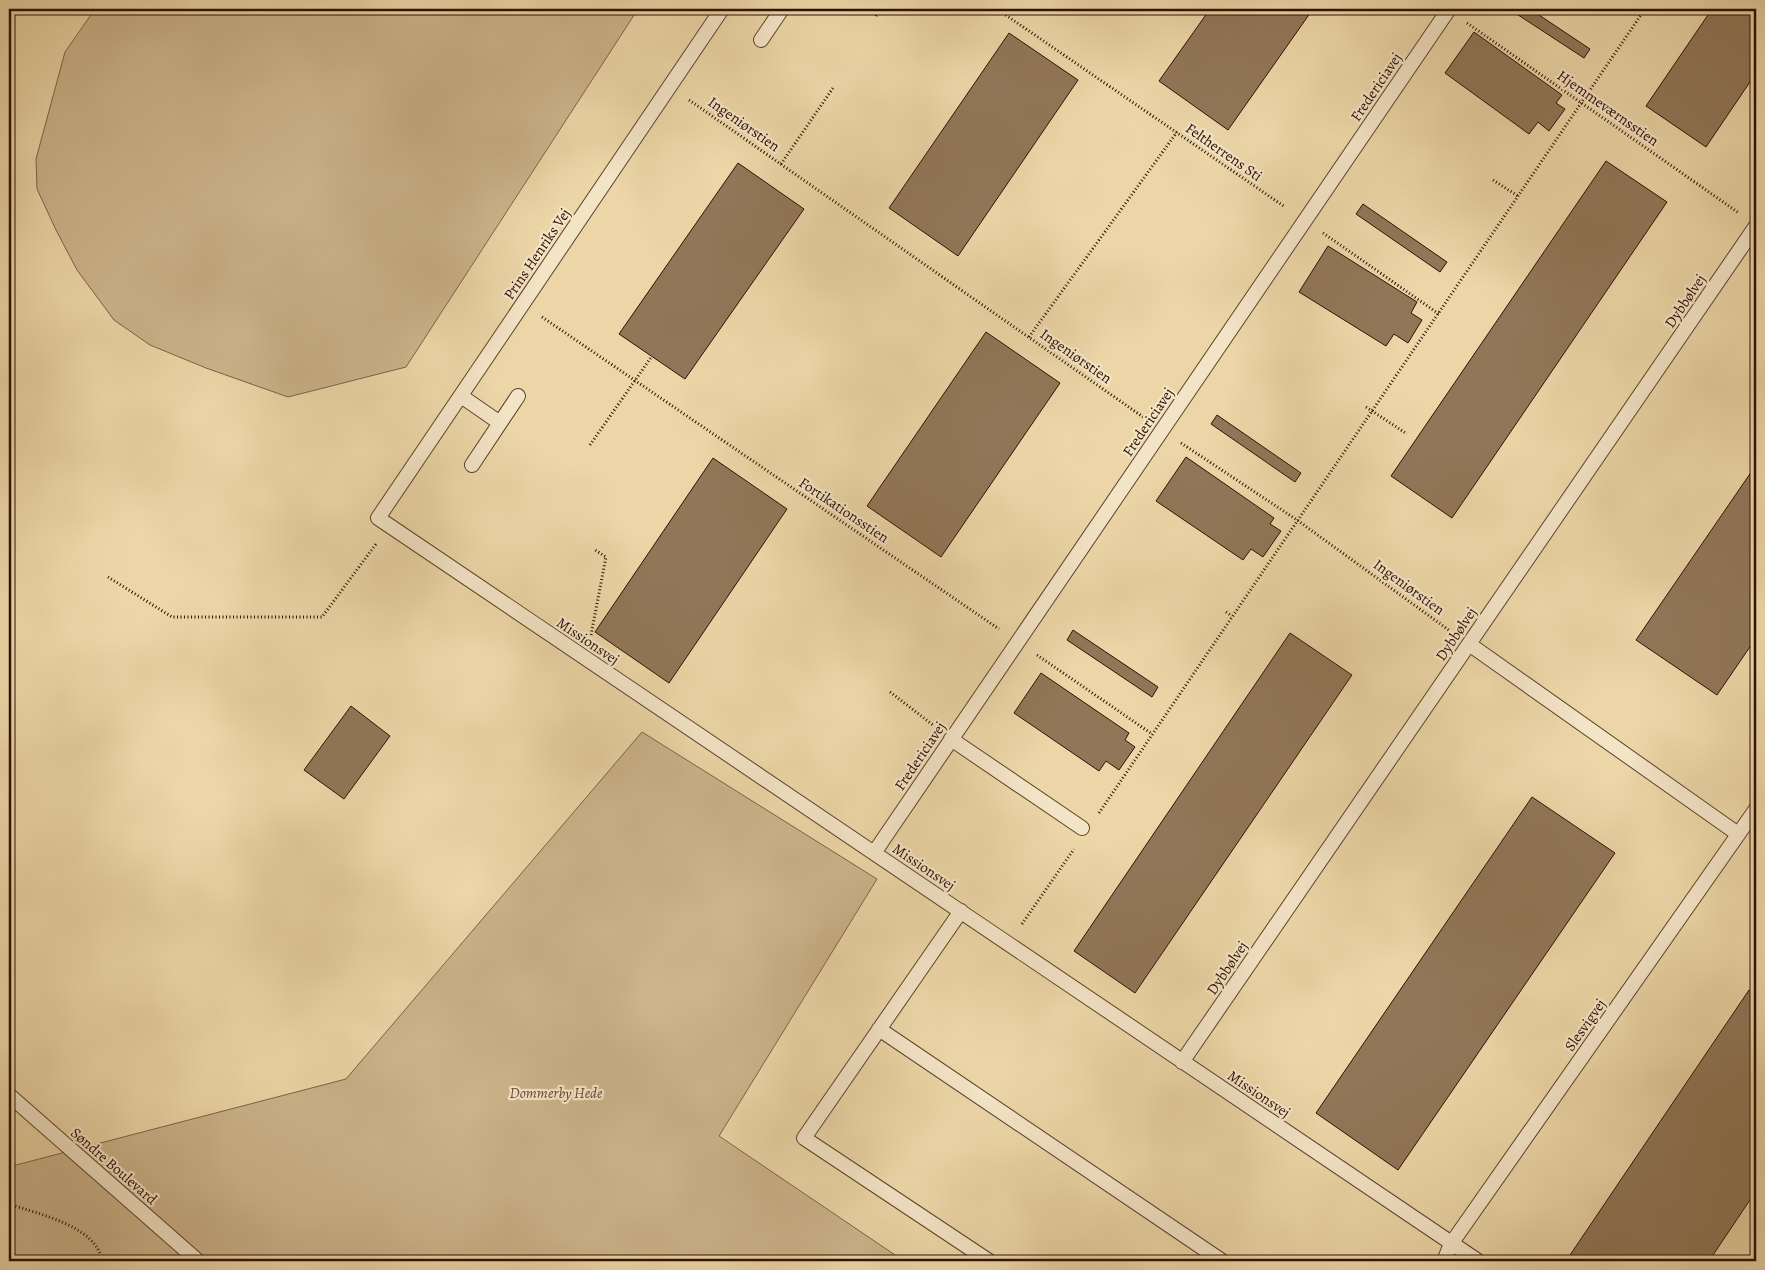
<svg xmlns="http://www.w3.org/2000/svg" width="1765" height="1270" viewBox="0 0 1765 1270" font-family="Alegreya,serif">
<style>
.green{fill:#ccb48b;stroke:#7e6247}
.building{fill:#917758;stroke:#2f1003}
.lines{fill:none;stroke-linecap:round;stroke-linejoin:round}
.lane-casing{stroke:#5e422c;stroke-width:16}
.path{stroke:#2f1003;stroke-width:3;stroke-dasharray:1 2.5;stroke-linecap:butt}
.lane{stroke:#f3e4c6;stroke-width:14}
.labels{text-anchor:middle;stroke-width:4.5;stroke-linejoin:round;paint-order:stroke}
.street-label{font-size:15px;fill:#2f1003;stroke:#f3e4c6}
.park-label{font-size:15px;font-style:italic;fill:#664933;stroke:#f3e4c6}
</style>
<rect width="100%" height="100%" fill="#ecd6a7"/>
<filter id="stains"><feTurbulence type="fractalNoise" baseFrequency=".004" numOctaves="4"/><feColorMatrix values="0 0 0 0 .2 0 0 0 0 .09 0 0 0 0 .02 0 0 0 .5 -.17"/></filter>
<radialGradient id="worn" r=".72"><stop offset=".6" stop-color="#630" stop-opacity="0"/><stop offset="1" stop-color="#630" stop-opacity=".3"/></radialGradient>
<!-- green -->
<path class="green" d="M 95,9 L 638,9 L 406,367 L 288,397 L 206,368 L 150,345 L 114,320 L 77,270 L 56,230 L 37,189 L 36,159 L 65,52 Z
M 642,732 L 877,879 L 719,1136 L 904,1261 L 9,1261 L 9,1158 L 16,1165 L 346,1079 Z"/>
<!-- building -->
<path class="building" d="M 1210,9 L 1313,9 L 1228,130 L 1159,81 Z
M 1509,9 L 1530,9 L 1590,49 L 1584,58 Z
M 1712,9 L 1756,9 L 1756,73 L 1706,147 L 1646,106 Z
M 1474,32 L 1562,95 L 1556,103 L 1565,109 L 1549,131 L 1538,122 L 1529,134 L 1445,73 Z
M 1009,33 L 1078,80 L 958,256 L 889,208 Z
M 1606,161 L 1667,202 L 1452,518 L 1391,476 Z
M 738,163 L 804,209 L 685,379 L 619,334 Z
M 1363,204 L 1447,262 L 1440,272 L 1356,214 Z
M 1328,246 L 1417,302 L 1411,313 L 1422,320 L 1408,343 L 1394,334 L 1386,346 L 1299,292 Z
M 986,332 L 1060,383 L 941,557 L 867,506 Z
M 1217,415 L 1301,473 L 1295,482 L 1211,424 Z
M 1186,457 L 1274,518 L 1270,524 L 1281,531 L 1263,557 L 1251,549 L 1243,560 L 1156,501 Z
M 713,458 L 787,509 L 669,683 L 595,632 Z
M 1756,465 L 1756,638 L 1717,695 L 1636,640 Z
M 1073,630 L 1158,687 L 1152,697 L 1067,640 Z
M 1290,633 L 1352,675 L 1135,993 L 1074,951 Z
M 1041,673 L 1129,733 L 1125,740 L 1135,747 L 1119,770 L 1106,761 L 1099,771 L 1014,713 Z
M 351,706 L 390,736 L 344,799 L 304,770 Z
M 1532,797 L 1615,853 L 1398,1170 L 1316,1113 Z
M 1749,990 L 1756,995 L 1756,1191 L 1709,1261 L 1566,1261 Z"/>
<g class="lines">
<!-- lane casing -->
<g class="lane-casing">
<path id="lane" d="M 722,9 L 378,518 L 1478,1261
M 761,40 L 782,9
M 461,396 L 500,423
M 472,465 L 518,396
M 1469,644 L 1738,834
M 951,739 L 1082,828
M 874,853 L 1449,9
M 961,911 L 804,1138 L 989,1261
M 879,1029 L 1222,1261
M 1182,1062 L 1756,226
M 9,1095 L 198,1261
M 1444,1261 L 1451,1244 L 1756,809"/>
</g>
<!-- path -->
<path class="path" d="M 997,9 L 1285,207
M 876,16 L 881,9
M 1467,23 L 1739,213
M 689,100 L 1143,417
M 781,164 L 833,88
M 1493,180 L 1518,196
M 1323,233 L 1439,314
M 542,317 L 999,629
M 1029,337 L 1177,132
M 1366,407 L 1407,434
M 1181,443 L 1297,520 L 1450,631
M 590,445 L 652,356
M 108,577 L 172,617 L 322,617 L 376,544
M 1226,612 L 1232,616
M 591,635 L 606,557 L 595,550
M 1037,655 L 1152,734
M 890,692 L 933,725
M 1099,813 L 1645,9
M 1022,924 L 1074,849
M 9,1204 C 38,1214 97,1226 102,1261"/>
<!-- lane -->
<use href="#lane" class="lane"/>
</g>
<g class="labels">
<!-- street labels -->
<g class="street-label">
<text transform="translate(1376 87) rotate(-56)" y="5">Fredericiavej</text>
<text transform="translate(1608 108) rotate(35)" y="5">Hjemmeværnsstien</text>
<text transform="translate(744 124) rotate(35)" y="5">Ingeniørstien</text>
<text transform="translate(1224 152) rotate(35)" y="5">Feltherrens Sti</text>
<text transform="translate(537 254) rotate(-56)" y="5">Prins Henriks Vej</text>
<text transform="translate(1685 301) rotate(-56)" y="5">Dybbølvej</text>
<text transform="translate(1076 356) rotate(35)" y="5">Ingeniørstien</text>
<text transform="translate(1148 422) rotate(-56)" y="5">Fredericiavej</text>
<text transform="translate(844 510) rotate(34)" y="5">Fortikationsstien</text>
<text transform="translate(1409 587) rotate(36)" y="5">Ingeniørstien</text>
<text transform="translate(1456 634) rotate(-56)" y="5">Dybbølvej</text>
<text transform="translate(588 641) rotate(34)" y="5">Missionsvej</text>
<text transform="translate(920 756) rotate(-56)" y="5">Fredericiavej</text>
<text transform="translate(924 867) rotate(34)" y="5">Missionsvej</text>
<text transform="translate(1227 968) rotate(-56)" y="5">Dybbølvej</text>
<text transform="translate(1585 1025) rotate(-55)" y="5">Slesvigvej</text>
<text transform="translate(1259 1094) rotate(34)" y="5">Missionsvej</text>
<text transform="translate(114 1166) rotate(41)" y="5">Søndre Boulevard</text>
</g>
<!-- park labels -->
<g class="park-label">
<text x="556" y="1098">Dommerby Hede</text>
</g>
</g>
<!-- margin -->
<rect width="1765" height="1270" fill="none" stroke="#ecd6a7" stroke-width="30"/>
<rect x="10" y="10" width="1745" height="1250" fill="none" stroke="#2f1003" stroke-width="2.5"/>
<rect x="15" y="15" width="1735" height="1240" fill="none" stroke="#2f1003"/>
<rect width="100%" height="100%" filter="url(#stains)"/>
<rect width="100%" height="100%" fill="url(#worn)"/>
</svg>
